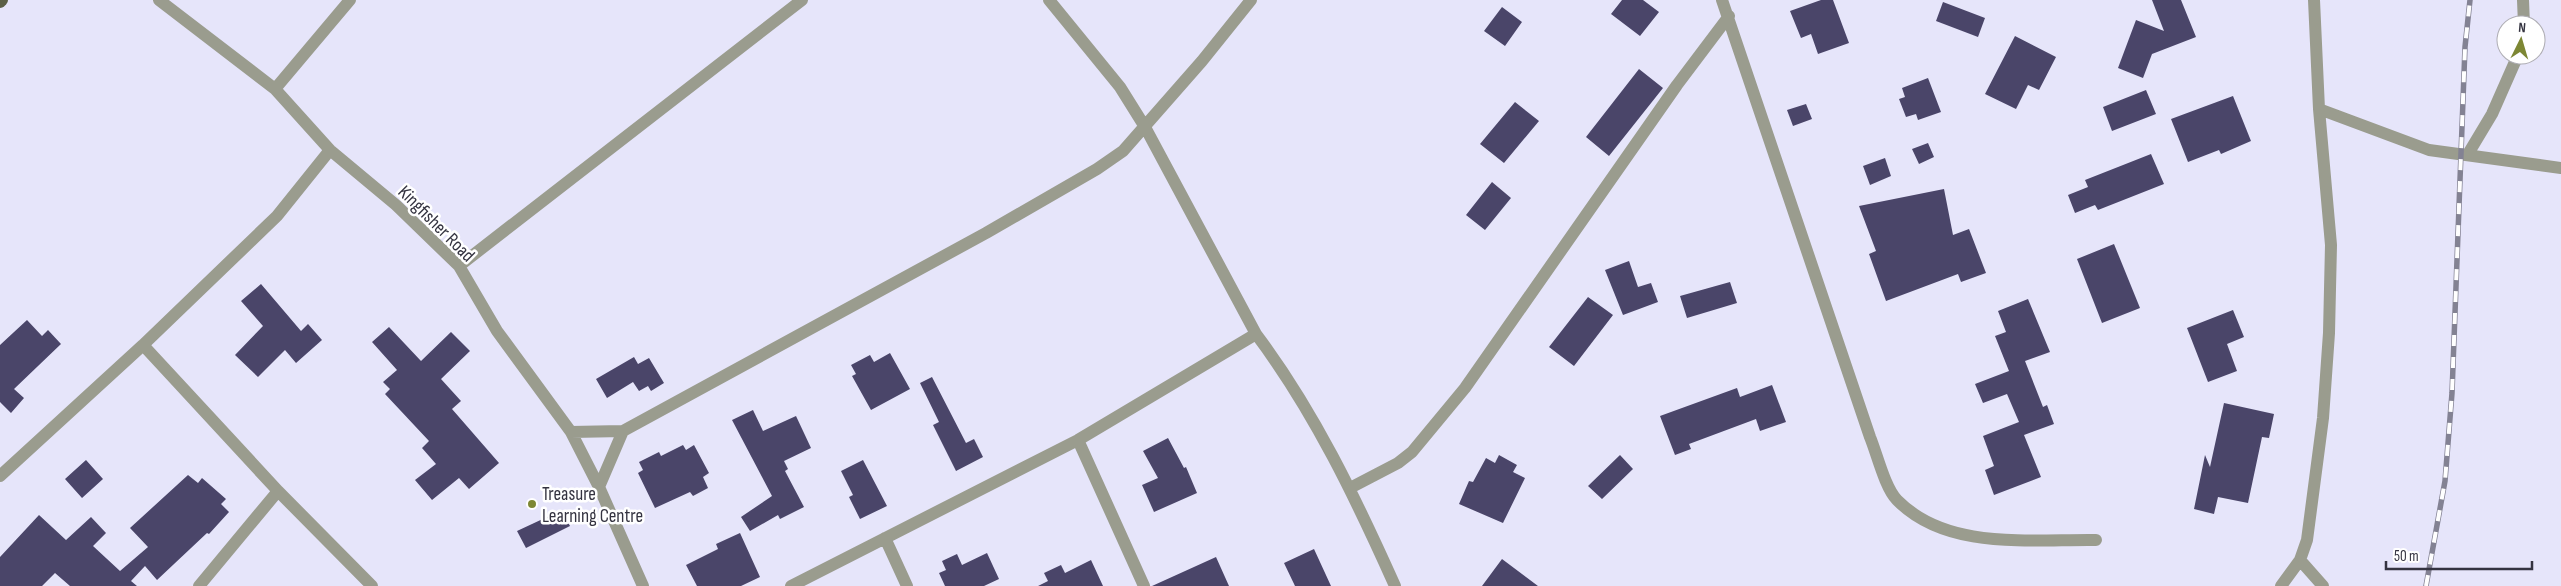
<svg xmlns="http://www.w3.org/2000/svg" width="2561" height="586" viewBox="0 0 2561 586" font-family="'Sofia Sans Condensed',sans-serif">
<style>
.building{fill:#4a4569}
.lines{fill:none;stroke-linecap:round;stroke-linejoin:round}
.minor{stroke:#9a9c8e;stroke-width:12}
.major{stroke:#5b5f45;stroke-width:12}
.rail-casing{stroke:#838293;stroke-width:5.5}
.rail{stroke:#fff;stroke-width:4;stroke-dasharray:11;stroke-linecap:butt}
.poi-dot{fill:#7d8734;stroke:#fff;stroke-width:2}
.labels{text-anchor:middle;stroke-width:5;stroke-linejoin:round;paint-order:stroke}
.street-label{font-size:19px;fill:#343340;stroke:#fff}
.poi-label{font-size:19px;fill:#343340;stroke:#fff;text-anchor:start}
</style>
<rect width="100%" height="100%" fill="#e6e5fa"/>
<!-- building -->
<path class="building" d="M 1622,0 L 1643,0 L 1659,12 L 1640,36 L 1611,14 Z
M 1821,0 L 1833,0 L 1849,43 L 1818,54 L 1811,34 L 1801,38 L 1790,11 Z
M 2152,0 L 2181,0 L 2196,37 L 2152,54 L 2143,78 L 2118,68 L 2136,20 L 2164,31 Z
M 1943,2 L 1985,18 L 1978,37 L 1936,21 Z
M 1502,7 L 1522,22 L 1505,46 L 1484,31 Z
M 2015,36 L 2056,57 L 2039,90 L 2028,85 L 2016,109 L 1985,94 Z
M 1639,69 L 1663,88 L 1609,156 L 1586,137 Z
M 1928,78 L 1941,112 L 1918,120 L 1916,114 L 1906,117 L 1899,99 L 1905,97 L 1902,88 Z
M 2146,90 L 2156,114 L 2112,131 L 2103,107 Z
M 2233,96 L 2251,141 L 2221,154 L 2219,150 L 2188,162 L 2171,119 Z
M 1515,102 L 1539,121 L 1504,163 L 1480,144 Z
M 1806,104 L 1812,119 L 1793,126 L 1787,110 Z
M 1928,143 L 1934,157 L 1919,164 L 1912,149 Z
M 2151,154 L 2164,184 L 2098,210 L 2095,205 L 2075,213 L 2068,195 L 2088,187 L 2085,180 Z
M 1885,158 L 1891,176 L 1870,185 L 1863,166 Z
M 1492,182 L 1511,198 L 1485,230 L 1466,215 Z
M 1944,189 L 1953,235 L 1969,229 L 1986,273 L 1961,282 L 1958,274 L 1886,301 L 1869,254 L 1876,251 L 1859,206 Z
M 2114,244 L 2140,308 L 2102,323 L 2077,259 Z
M 1629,261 L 1638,287 L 1651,283 L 1658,302 L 1623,315 L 1605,270 Z
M 1730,282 L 1737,303 L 1687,318 L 1680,296 Z
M 261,284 L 301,331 L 308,324 L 322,340 L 296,363 L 285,350 L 258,377 L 235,355 L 263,326 L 241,301 Z
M 1588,297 L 1613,315 L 1574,366 L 1549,347 Z
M 2028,299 L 2050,352 L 2025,361 L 2043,407 L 2047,405 L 2054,424 L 2024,435 L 2041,477 L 1994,495 L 1985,470 L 1994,466 L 1983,436 L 2019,422 L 2007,394 L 1983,403 L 1975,384 L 2009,371 L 1995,336 L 2006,332 L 1998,311 Z
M 2233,310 L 2244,337 L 2227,344 L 2237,371 L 2208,382 L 2187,328 Z
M 27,320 L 42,336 L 48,330 L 61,344 L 14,389 L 24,398 L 11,413 L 0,402 L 0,345 Z
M 389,327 L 421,361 L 451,332 L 470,351 L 441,379 L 461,401 L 452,409 L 499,463 L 469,489 L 459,478 L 432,500 L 415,480 L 436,464 L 422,448 L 429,441 L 385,394 L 390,389 L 383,382 L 397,370 L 372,342 Z
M 890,353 L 910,389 L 871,410 L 852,376 L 856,374 L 851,365 L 870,355 L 874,362 Z
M 634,357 L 638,364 L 649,358 L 664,383 L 651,391 L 648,386 L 639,391 L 633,382 L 607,398 L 596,379 Z
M 932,377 L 966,443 L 974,439 L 983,457 L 956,471 L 933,425 L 939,422 L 920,383 Z
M 1772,385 L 1786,422 L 1760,431 L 1756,419 L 1689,444 L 1691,449 L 1675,455 L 1660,416 L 1737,388 L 1740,397 Z
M 2224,403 L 2274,414 L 2269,438 L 2262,437 L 2248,503 L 2218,497 L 2214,514 L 2194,509 L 2205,455 L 2210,467 Z
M 753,410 L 763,431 L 796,416 L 811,448 L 784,461 L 788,469 L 785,471 L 804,507 L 780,519 L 778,515 L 750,531 L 741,517 L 772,496 L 732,420 Z
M 1168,438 L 1184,468 L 1186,467 L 1197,493 L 1154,512 L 1142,485 L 1158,478 L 1143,451 Z
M 683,445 L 686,450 L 694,445 L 709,473 L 703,477 L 708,488 L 693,496 L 690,492 L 655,508 L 638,473 L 643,470 L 639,462 L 659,452 L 661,456 Z
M 1499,455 L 1517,465 L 1513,472 L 1525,478 L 1503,523 L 1459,504 L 1469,481 L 1473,482 L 1486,458 L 1495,463 Z
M 1620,455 L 1633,469 L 1602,499 L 1588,486 Z
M 86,460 L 103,479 L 82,498 L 65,479 Z
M 863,460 L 887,506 L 860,519 L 849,497 L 853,495 L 841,471 Z
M 188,475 L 198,483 L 202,478 L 226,499 L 221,504 L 229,512 L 209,534 L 207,533 L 157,580 L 145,566 L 131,581 L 137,586 L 70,586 L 55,573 L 42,586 L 0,586 L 0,557 L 39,515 L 66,540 L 91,517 L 106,533 L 93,546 L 120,571 L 148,547 L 130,528 Z
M 562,510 L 570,526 L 526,548 L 517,531 Z
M 740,533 L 760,577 L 741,586 L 697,586 L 686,565 L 718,549 L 716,544 Z
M 1314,549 L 1331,586 L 1295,586 L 1284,563 Z
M 987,553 L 999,579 L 984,586 L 945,586 L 939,573 L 946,570 L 942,561 L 957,554 L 962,565 Z
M 1216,557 L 1229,586 L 1152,586 Z
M 1502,559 L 1538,586 L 1482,586 Z
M 1091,560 L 1103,586 L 1038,586 L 1048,581 L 1044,573 L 1061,565 L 1065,573 Z"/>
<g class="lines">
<!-- minor -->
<path class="minor" d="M 159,0 L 275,89 L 330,150 L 396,205 L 459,266 L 497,331 L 571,432 L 599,487 L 643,586
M 1049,0 L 1120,87 L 1145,127 L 1256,334 C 1314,411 1356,499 1395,586
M 1722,0 L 1870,437 C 1877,454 1885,488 1897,500 C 1947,551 2031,539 2096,540
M 2523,0 L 2524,25
M 275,89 L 350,0
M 2319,109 L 2429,150 L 2561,168
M 2468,154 L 2492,114 L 2518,55
M 459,266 L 802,0
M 143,345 L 278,491 L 199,586
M 571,432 L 623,431 L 986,233 L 1097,169 L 1123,151 L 1202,61 L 1251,0
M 1078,440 L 1144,586
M 0,476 L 143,345 L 277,216 L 330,150
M 599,487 L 623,431
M 1350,488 L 1398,463 L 1412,452 L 1465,388 L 1677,85 L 1729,16
M 278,491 L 372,586
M 885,538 L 907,586
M 2300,560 L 2323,586
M 791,586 L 1078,440 L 1256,334
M 2281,586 L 2300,560 L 2307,540 L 2323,418 L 2329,333 L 2331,245 L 2319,109 L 2314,0"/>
<!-- major -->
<path class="major" d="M 0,2 L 2,0"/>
<!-- rail casing -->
<g class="rail-casing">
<path id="rail" d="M 2426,586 L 2445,481 L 2452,393 L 2465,47 L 2470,0"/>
</g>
<!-- rail -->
<use href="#rail" class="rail"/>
</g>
<!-- markers -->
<circle class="poi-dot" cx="532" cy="504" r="5"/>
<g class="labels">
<!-- street labels -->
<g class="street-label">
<text transform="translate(437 223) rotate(45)" y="7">Kingfisher Road</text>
</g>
<!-- poi labels -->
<g class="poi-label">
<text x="542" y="500">Treasure<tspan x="542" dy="22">Learning Centre</tspan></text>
</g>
</g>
<!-- north arrow -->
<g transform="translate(2521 40) rotate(5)"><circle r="24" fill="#ffffff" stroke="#aeadb3"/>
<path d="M0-4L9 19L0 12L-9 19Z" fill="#7d8734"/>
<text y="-8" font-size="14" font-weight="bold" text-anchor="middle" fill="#343340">N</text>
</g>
<!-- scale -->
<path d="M2386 561v8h146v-8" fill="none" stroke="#343340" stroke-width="2.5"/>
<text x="2394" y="561" font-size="15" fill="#343340" stroke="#ffffff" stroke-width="4" paint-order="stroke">50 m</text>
</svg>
